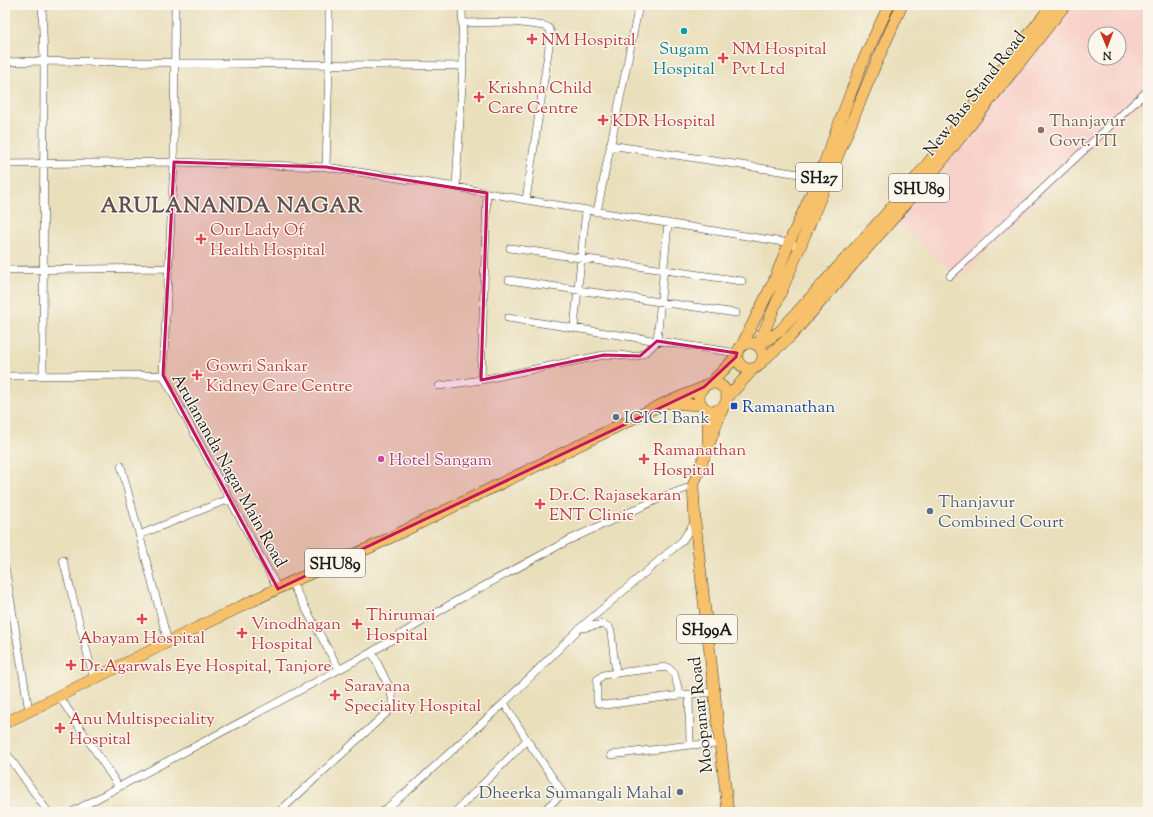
<svg xmlns="http://www.w3.org/2000/svg" width="1153" height="817" viewBox="0 0 1153 817" font-family="'Sorts Mill Goudy',serif">
<style>
.built{fill:#f7d1c9;fill-rule:evenodd}
.lines{fill:none;stroke-linecap:round;stroke-linejoin:round}
.minor-casing{stroke:#3b3934;stroke-width:8}
.primary-casing{stroke:#3b3934;stroke-width:12}
.minor{stroke:#fff;stroke-width:7}
.primary{stroke:#f6c16b;stroke-width:11}
.marked{fill:#c2185b;fill-opacity:0.2;stroke:#c2185b;stroke-width:3;stroke-linejoin:round}
.culture-dot{fill:#0f9aa8;stroke:#fbf7ec;stroke-width:1.5}
.health-dot{fill:#e0444e;stroke:#fbf7ec;stroke-width:1.5}
.education-dot{fill:#8d6e63;stroke:#fbf7ec;stroke-width:1.5}
.transit-dot{fill:#1a4fb4;stroke:#fbf7ec;stroke-width:1.5}
.service-dot{fill:#5c6f8a;stroke:#fbf7ec;stroke-width:1.5}
.hotel-dot{fill:#d1479c;stroke:#fbf7ec;stroke-width:1.5}
.labels{text-anchor:middle;stroke-width:3;stroke-linejoin:round;paint-order:stroke}
.shield{fill:#fbf7ec;stroke:#5f5e5a;stroke-width:1}
.shield-label{font-size:16px;font-weight:bold;fill:#1c1c1c}
.health-label{font-size:17px;fill:#be3a42;stroke:#fbf7ec;text-anchor:start}
.culture-label{font-size:17px;fill:#0d838f;stroke:#fbf7ec}
.street-label{font-size:17px;fill:#1c1c1c;stroke:#fbf7ec}
.education-label{font-size:17px;fill:#785e54;stroke:#fbf7ec;text-anchor:start}
.transit-label{font-size:17px;fill:#164399;stroke:#fbf7ec;text-anchor:start}
.service-label{font-size:17px;fill:#4e5e75;stroke:#fbf7ec;text-anchor:start}
.hotel-label{font-size:17px;fill:#b23c85;stroke:#fbf7ec;text-anchor:start}
.district-label{font-size:21px;font-weight:bold;letter-spacing:1px;fill:#614e55;stroke:#fbf7ec}
</style>
<rect width="100%" height="100%" fill="#fbf7ec"/>
<filter id="ink" filterUnits="userSpaceOnUse"><feTurbulence type="fractalNoise" baseFrequency=".025" numOctaves="2"/><feDisplacementMap in="SourceGraphic" scale="8" xChannelSelector="R" yChannelSelector="G"/><feConvolveMatrix kernelMatrix="1 2 1 2 8 2 1 2 1" color-interpolation-filters="sRGB"/></filter>
<filter id="wash" filterUnits="userSpaceOnUse"><feTurbulence type="fractalNoise" baseFrequency=".012" numOctaves="4" result="noise"/><feDisplacementMap in="SourceGraphic" scale="16" xChannelSelector="R" yChannelSelector="G"/><feGaussianBlur stdDeviation="0.9" result="paint"/><feColorMatrix in="noise" values="0 0 0 0 0 0 0 0 0 0 0 0 0 0 0 0 0 1.4 0 .05"/><feComposite in="paint" operator="in"/></filter>
<g filter="url(#wash)">
<rect width="100%" height="100%" fill="#e9dfbb"/>
<!-- built -->
<path class="built" d="M 1073,5 L 1148,5 L 1148,99 L 1079,161 L 960,279 L 894,219 ZM 1095,34 L 1119,34 L 1119,58 L 1095,58 Z"/>
</g>
<g filter="url(#ink)">
<g class="lines">
<!-- minor casing -->
<g class="minor-casing">
<path id="minor" d="M 42,5 L 44,61 L 43,375
M 462,23 L 513,22 L 545,26 L 549,28 L 551,33 L 526,200
M 5,62 L 44,61 L 463,66
M 610,145 L 819,177
M 5,164 L 174,162 L 326,167 L 456,187 L 526,200 L 789,243 L 800,247
M 326,167 L 329,66 L 329,5
M 456,187 L 463,66 L 462,5
M 597,212 L 639,5
M 510,248 L 742,281
M 5,270 L 169,268
M 950,276 L 1148,90
M 509,280 L 736,313
M 508,318 L 737,353
M 574,328 L 586,210
M 163,375 L 174,162 L 175,5
M 5,376 L 163,375 L 278,589
M 481,380 L 487,193
M 439,386 L 481,380 L 604,355 C 632,352 634,367 657,341 L 668,223
M 121,466 L 168,642
M 139,535 L 229,499
M 63,560 L 94,679
M 5,567 L 29,711
M 291,582 L 339,669
M 582,628 L 603,624 L 609,627 L 611,632 L 616,673 L 667,667 L 674,673 L 680,695 L 714,692
M 616,673 L 603,675 L 597,680 L 597,700 L 598,703 L 605,705 L 680,695
M 689,695 L 690,745
M 59,696 L 119,787
M 504,703 L 527,740 L 563,793 L 542,812
M 5,751 L 48,812
M 611,755 L 690,745 L 720,744
M 72,812 L 370,653 L 456,601 L 569,540 L 665,496 L 693,486
M 279,812 L 394,706 L 390,689 L 374,656 L 370,653
M 382,812 L 409,790 L 504,703 L 580,628 L 682,541 L 695,522
M 455,812 L 527,740"/>
</g>
<!-- primary casing -->
<g class="primary-casing">
<path id="primary" d="M737 356a13 13 0 1 1 26 0a13 13 0 1 1-26 0Z
M 742,345 L 774,281 L 789,243 L 819,177 L 862,63 L 889,5
M 758,346 L 780,331 L 885,215 L 925,167 L 1052,5
M 758,346 L 800,247 L 874,68 L 902,5
M 762,361 L 790,337 L 930,176 L 1065,5
M 711,383 L 736,357
M699 397a14 14 0 1 1 28 0a14 14 0 1 1-28 0Z
M 727,398 L 753,369
M 667,403 L 702,405
M 723,407 L 693,486 L 695,522 L 728,812
M 708,440 L 708,410
M 5,723 L 168,642 L 291,582 L 371,547 L 665,403 L 704,387"/>
</g>
<!-- minor -->
<use href="#minor" class="minor"/>
<!-- primary -->
<use href="#primary" class="primary"/>
</g>
</g>
<!-- marked area -->
<path class="marked" d="M 174,162 L 326,167 L 487,193 L 481,380 L 604,355 L 640,356 L 657,341 L 737,353 L 736,357 L 704,387 L 278,589 L 163,375 Z"/>
<!-- markers -->
<circle class="culture-dot" cx="684" cy="31" r="4"/>
<g class="health-dot">
<path d="M530 33h4v4h4v4h-4v4h-4v-4h-4v-4h4z"/>
<path d="M721 52h4v4h4v4h-4v4h-4v-4h-4v-4h4z"/>
<path d="M477 91h4v4h4v4h-4v4h-4v-4h-4v-4h4z"/>
<path d="M601 114h4v4h4v4h-4v4h-4v-4h-4v-4h4z"/>
<path d="M199 233h4v4h4v4h-4v4h-4v-4h-4v-4h4z"/>
<path d="M195 369h4v4h4v4h-4v4h-4v-4h-4v-4h4z"/>
<path d="M642 453h4v4h4v4h-4v4h-4v-4h-4v-4h4z"/>
<path d="M538 498h4v4h4v4h-4v4h-4v-4h-4v-4h4z"/>
<path d="M140 613h4v4h4v4h-4v4h-4v-4h-4v-4h4z"/>
<path d="M355 618h4v4h4v4h-4v4h-4v-4h-4v-4h4z"/>
<path d="M240 627h4v4h4v4h-4v4h-4v-4h-4v-4h4z"/>
<path d="M69 659h4v4h4v4h-4v4h-4v-4h-4v-4h4z"/>
<path d="M333 689h4v4h4v4h-4v4h-4v-4h-4v-4h4z"/>
<path d="M58 722h4v4h4v4h-4v4h-4v-4h-4v-4h4z"/>
</g>
<circle class="education-dot" cx="1041" cy="130" r="4"/>
<rect class="transit-dot" x="730" y="402" width="8" height="8" rx="2"/>
<g class="service-dot">
<circle cx="616" cy="417" r="4"/>
<circle cx="930" cy="511" r="4"/>
<circle cx="680" cy="792" r="4"/>
</g>
<circle class="hotel-dot" cx="381" cy="459" r="4"/>
<g class="labels">
<!-- shield labels -->
<g class="shield">
<rect x="796" y="163" width="46" height="28" rx="3"/>
<rect x="889" y="174" width="60" height="28" rx="3"/>
<rect x="305" y="549" width="60" height="28" rx="3"/>
<rect x="677" y="615" width="60" height="28" rx="3"/>
</g>
<g class="shield-label">
<text x="819" y="183">SH27</text>
<text x="919" y="194">SHU89</text>
<text x="335" y="569">SHU89</text>
<text x="707" y="635">SH99A</text>
</g>
<!-- health labels -->
<g class="health-label">
<text x="541" y="45">NM Hospital</text>
<text x="732" y="54">NM Hospital<tspan x="732" dy="20">Pvt Ltd</tspan></text>
<text x="488" y="93">Krishna Child<tspan x="488" dy="20">Care Centre</tspan></text>
<text x="612" y="126">KDR Hospital</text>
<text x="210" y="235">Our Lady Of<tspan x="210" dy="20">Health Hospital</tspan></text>
<text x="206" y="371">Gowri Sankar<tspan x="206" dy="20">Kidney Care Centre</tspan></text>
<text x="653" y="455">Ramanathan<tspan x="653" dy="20">Hospital</tspan></text>
<text x="549" y="500">Dr.C. Rajasekaran<tspan x="549" dy="20">ENT Clinic</tspan></text>
<text x="366" y="620">Thirumai<tspan x="366" dy="20">Hospital</tspan></text>
<text x="251" y="629">Vinodhagan<tspan x="251" dy="20">Hospital</tspan></text>
<text x="142" y="643" text-anchor="middle">Abayam Hospital</text>
<text x="80" y="671">Dr.Agarwals Eye Hospital, Tanjore</text>
<text x="344" y="691">Saravana<tspan x="344" dy="20">Speciality Hospital</tspan></text>
<text x="69" y="724">Anu Multispeciality<tspan x="69" dy="20">Hospital</tspan></text>
</g>
<!-- culture labels -->
<g class="culture-label">
<text x="684" y="54">Sugam<tspan x="684" dy="20">Hospital</tspan></text>
</g>
<!-- street labels -->
<g class="street-label">
<text transform="translate(974 93) rotate(-52)" y="6">New Bus Stand Road</text>
<text transform="translate(230 470) rotate(61)" y="6">Arulananda Nagar Main Road</text>
<text transform="translate(700 715) rotate(-96)" y="6">Moopanar Road</text>
</g>
<!-- education labels -->
<g class="education-label">
<text x="1049" y="126">Thanjavur<tspan x="1049" dy="20">Govt. ITI</tspan></text>
</g>
<!-- transit labels -->
<g class="transit-label">
<text x="742" y="412">Ramanathan</text>
</g>
<!-- service labels -->
<g class="service-label">
<text x="624" y="423">ICICI Bank</text>
<text x="938" y="507">Thanjavur<tspan x="938" dy="20">Combined Court</tspan></text>
<text x="672" y="798" text-anchor="end">Dheerka Sumangali Mahal</text>
</g>
<!-- hotel labels -->
<g class="hotel-label">
<text x="389" y="465">Hotel Sangam</text>
</g>
<!-- district labels -->
<g class="district-label">
<text x="232" y="212">ARULANANDA NAGAR</text>
</g>
</g>
<!-- margin -->
<rect width="1153" height="817" fill="none" stroke="#fbf7ec" stroke-width="20"/>
<!-- north arrow -->
<g transform="translate(1107 46) rotate(179)"><circle r="19" fill="#fbf7ec" stroke="#a29f99"/>
<path d="M0-3L7 15L0 10L-7 15Z" fill="#c8321e"/>
<text y="-6" font-size="11" font-weight="bold" text-anchor="middle" fill="#1c1c1c">N</text>
</g>
</svg>
